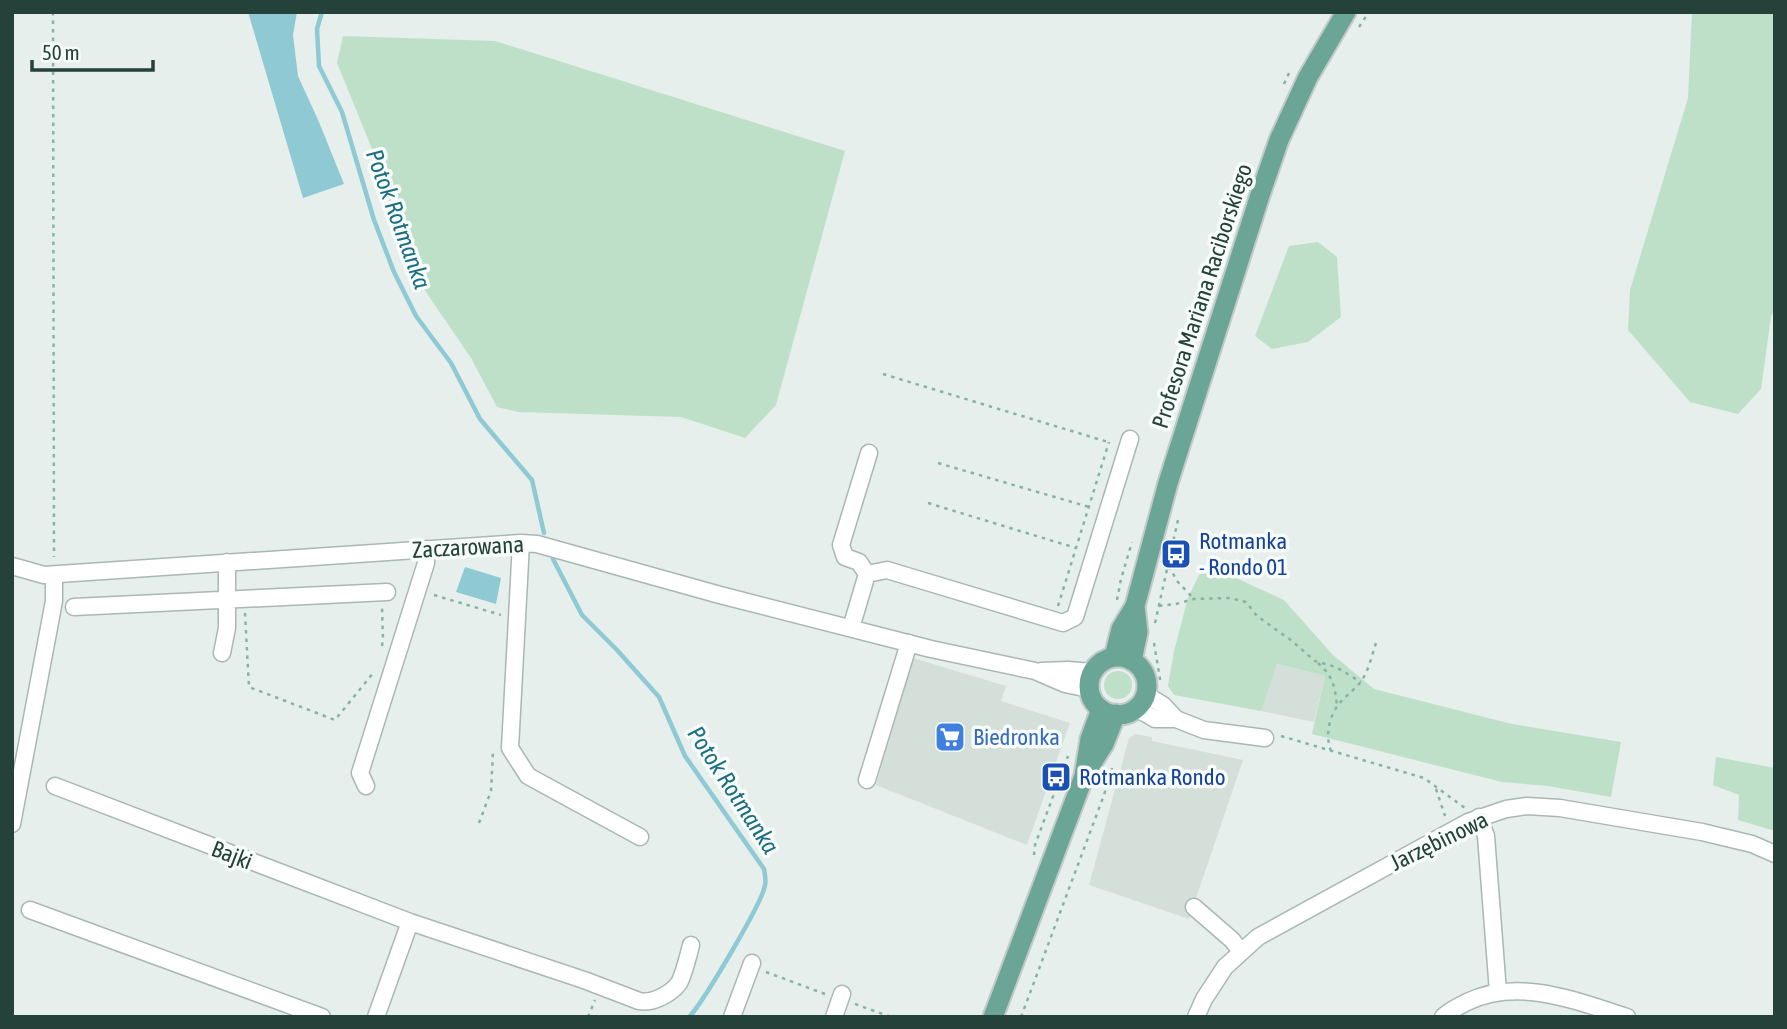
<svg xmlns="http://www.w3.org/2000/svg" width="1787" height="1029" viewBox="0 0 1787 1029" font-family="'Asap Condensed',sans-serif">
<style>
.built{fill:#d4dfda}
.green{fill:#bfe0c8}
.water{fill:#8ec9d4}
.lines{fill:none;stroke-linecap:round;stroke-linejoin:round}
.stream{stroke:#8ec9d4;stroke-width:4.5}
.minor-casing{stroke:#a8b8b2;stroke-width:19}
.major-casing{stroke:#c2cac8;stroke-width:23}
.path{stroke:#86b3a5;stroke-width:2.5;stroke-dasharray:3.5 5;stroke-linecap:butt}
.minor{stroke:#fff;stroke-width:16}
.major{stroke:#6aa596;stroke-width:19}
.labels{text-anchor:middle;stroke-width:7;stroke-linejoin:round;paint-order:stroke}
.street-label{font-size:23px;fill:#24423a;stroke:#f7fbf9}
.transit-label{font-size:23px;fill:#164399;stroke:#f7fbf9;text-anchor:start}
.shop-label{font-size:23px;fill:#366cbe;stroke:#f7fbf9;text-anchor:start}
.water-label{font-size:24px;font-style:italic;fill:#1c6f80;stroke:#f7fbf9}
</style>
<rect width="100%" height="100%" fill="#e6efeb"/>
<!-- built -->
<path class="built" d="M 913,658 L 1006,686 L 1001,701 L 1070,723 L 1027,845 L 876,785 Z
M 1276,664 L 1325,676 L 1314,722 L 1261,711 Z
M 1135,734 L 1152,737 L 1152,741 L 1243,760 L 1189,919 L 1089,885 L 1129,738 Z"/>
<!-- green -->
<path class="green" d="M 1692,12 L 1775,12 L 1775,307 L 1771,317 L 1761,389 L 1738,414 L 1690,402 L 1628,330 L 1630,290 L 1688,98 Z
M 343,36 L 495,41 L 845,151 L 776,405 L 745,438 L 681,417 L 518,412 L 497,407 L 471,358 L 411,270 L 375,156 L 337,63 Z
M 1318,242 L 1337,257 L 1341,317 L 1308,342 L 1272,349 L 1255,336 L 1289,246 Z
M 1212,567 L 1284,600 L 1333,655 L 1374,689 L 1512,724 L 1621,742 L 1611,797 L 1548,786 L 1502,782 L 1312,734 L 1325,676 L 1277,664 L 1261,711 L 1174,695 L 1168,686 L 1174,651 L 1188,598 L 1199,575 Z
M1104 685a14 14 0 1 1 28 0a14 14 0 1 1-28 0Z
M 1716,757 L 1775,768 L 1775,831 L 1738,820 L 1739,795 L 1713,785 Z"/>
<!-- water -->
<path class="water" d="M 248,12 L 297,12 L 293,35 L 298,76 L 319,122 L 344,184 L 303,198 Z
M 465,567 L 501,578 L 496,604 L 456,592 Z"/>
<g class="lines">
<!-- stream -->
<path class="stream" d="M 322,12 L 317,29 L 319,66 L 342,112 L 374,220 L 394,272 L 416,316 L 451,363 L 480,419 L 532,480 L 544,533
M 553,559 L 582,615 L 617,650 L 659,697 L 685,756 L 764,869 C 765,874 766,881 765,885 C 763,902 702,1004 689,1017"/>
<!-- minor casing -->
<g class="minor-casing">
<path id="minor" d="M 521,543 L 510,748 L 528,776 L 640,837
M 12,566 L 44,575 L 521,543 L 537,544 L 720,595 L 931,649 L 1035,671 L 1065,684 L 1089,689
M 867,574 L 859,562 L 845,557 L 841,545 L 869,453
M 74,607 L 387,592
M 851,628 L 867,574 L 887,570 L 1063,623 L 1075,617 L 1130,439
M 222,653 L 227,628 L 227,562
M 1041,671 L 1068,670 L 1092,672
M 1145,694 L 1163,705 L 1176,719
M 1136,708 L 1155,719 L 1176,719 L 1204,730 L 1265,738
M 867,780 L 909,643
M 55,786 L 410,922 L 584,980 L 639,1001 C 652,1004 671,994 679,983 C 683,976 689,954 691,945
M 366,786 L 360,773 L 426,563 L 427,549
M 1479,817 L 1486,836 L 1498,992
M 12,824 L 54,601 L 54,575
M 1194,907 L 1232,940 L 1241,951
M 30,910 L 322,1017
M 376,1017 L 410,922
M 732,1017 L 752,963
M 834,1017 L 842,994
M 1196,1017 L 1204,999 L 1225,967 L 1258,937 L 1468,822 L 1506,809 L 1527,806 L 1560,808 L 1702,832 L 1752,844 L 1775,854
M 1443,1017 C 1450,1010 1458,1007 1467,1002 C 1518,977 1576,1001 1627,1017"/>
</g>
<!-- major casing -->
<g class="major-casing">
<path id="major" d="M 1114,657 L 1121,629 L 1135,606 L 1168,483 L 1260,195 L 1279,140 L 1308,77 L 1346,12
M1089 686a29 29 0 1 1 58 0a29 29 0 1 1-58 0Z
M 1132,661 L 1138,632 L 1135,606
M 1088,769 L 1104,744 L 1116,714
M 993,1017 L 1084,776 L 1090,739 L 1101,709"/>
</g>
<!-- path -->
<path class="path" d="M 53,12 L 54,557
M 1359,27 L 1369,12
M 1284,84 L 1290,71
M 883,374 L 1108,442
M 938,463 L 1089,507
M 928,503 L 1076,548
M 1169,566 L 1177,581 L 1194,599
M 434,595 L 501,615
M 1117,600 L 1121,579 L 1132,542
M 1058,606 L 1109,442
M 1159,606 L 1176,604 L 1194,599 L 1230,598 L 1246,602 L 1257,616 L 1292,641 L 1315,661 L 1336,667 L 1361,682
M 245,613 L 249,687 L 335,720 L 374,672
M 1155,623 L 1178,520
M 1154,643 L 1161,685
M 382,646 L 383,640 L 382,607
M 1318,663 C 1333,676 1335,687 1337,706
M 1281,736 L 1424,778 L 1465,808
M 1331,751 C 1325,736 1329,716 1339,704 C 1346,695 1356,689 1362,680 C 1369,669 1372,655 1376,643
M 1436,789 L 1445,816
M 479,823 L 491,791 L 493,751
M 1034,855 L 1035,845 L 1068,756
M 766,972 L 825,994
M 855,1004 L 891,1017
M 588,1017 L 595,1000
M 1021,1017 L 1104,795 L 1112,768"/>
<!-- minor -->
<use href="#minor" class="minor"/>
<!-- major -->
<use href="#major" class="major"/>
</g>
<!-- icons -->
<defs>
<g id="bus-square" transform="scale(1.575)"><rect x="-9" y="-9" width="18" height="18" rx="4" fill="#1a4fb4" stroke="#f7fbf9"/><path d="M-5-6H5V4H4V6H2V4H-2V6H-4V4H-5ZM-3.5-4V0h7V-4ZM-3.5 1.2v1.5H-2V1.2ZM2 1.2v1.5H3.5V1.2Z" fill="#fff"/></g>
<g id="supermarket-square" transform="scale(1.575)"><rect x="-9" y="-9" width="18" height="18" rx="4" fill="#3f7fe0" stroke="#f7fbf9"/><path d="M-6-5.5h2.5l.6 2H6L4.5 2H-2.5L-4.4-4H-6ZM-1.5 3.2a1.3 1.3 0 1 0 .1 0ZM3 3.2a1.3 1.3 0 1 0 .1 0Z" fill="#fff"/></g>
</defs>
<g fill-rule="evenodd">
<use href="#bus-square" x="1176" y="554"/>
<use href="#supermarket-square" x="950" y="737"/>
<use href="#bus-square" x="1056" y="777"/>
</g>
<g class="labels">
<!-- street labels -->
<g class="street-label">
<text transform="translate(1202 296) rotate(-72)" y="8">Profesora Mariana Raciborskiego</text>
<text transform="translate(468 547) rotate(-3)" y="8">Zaczarowana</text>
<text transform="translate(1439 841) rotate(-26)" y="8">Jarzębinowa</text>
<text transform="translate(232 855) rotate(21)" y="8">Bajki</text>
</g>
<!-- transit labels -->
<g class="transit-label">
<text x="1199" y="549">Rotmanka<tspan x="1199" dy="26">- Rondo 01</tspan></text>
<text x="1079" y="785">Rotmanka Rondo</text>
</g>
<!-- shop labels -->
<g class="shop-label">
<text x="973" y="745">Biedronka</text>
</g>
<!-- water labels -->
<g class="water-label">
<text transform="translate(398 219) rotate(70)" y="8">Potok Rotmanka</text>
<text transform="translate(733 790) rotate(57)" y="8">Potok Rotmanka</text>
</g>
</g>
<!-- border -->
<rect width="1787" height="1029" fill="none" stroke="#24423a" stroke-width="28"/>
<!-- scale -->
<path d="M32 60v10h121v-10" fill="none" stroke="#24423a" stroke-width="3.5"/>
<text x="42" y="60" font-size="21" fill="#24423a" stroke="#f7fbf9" stroke-width="5" paint-order="stroke">50 m</text>
</svg>
